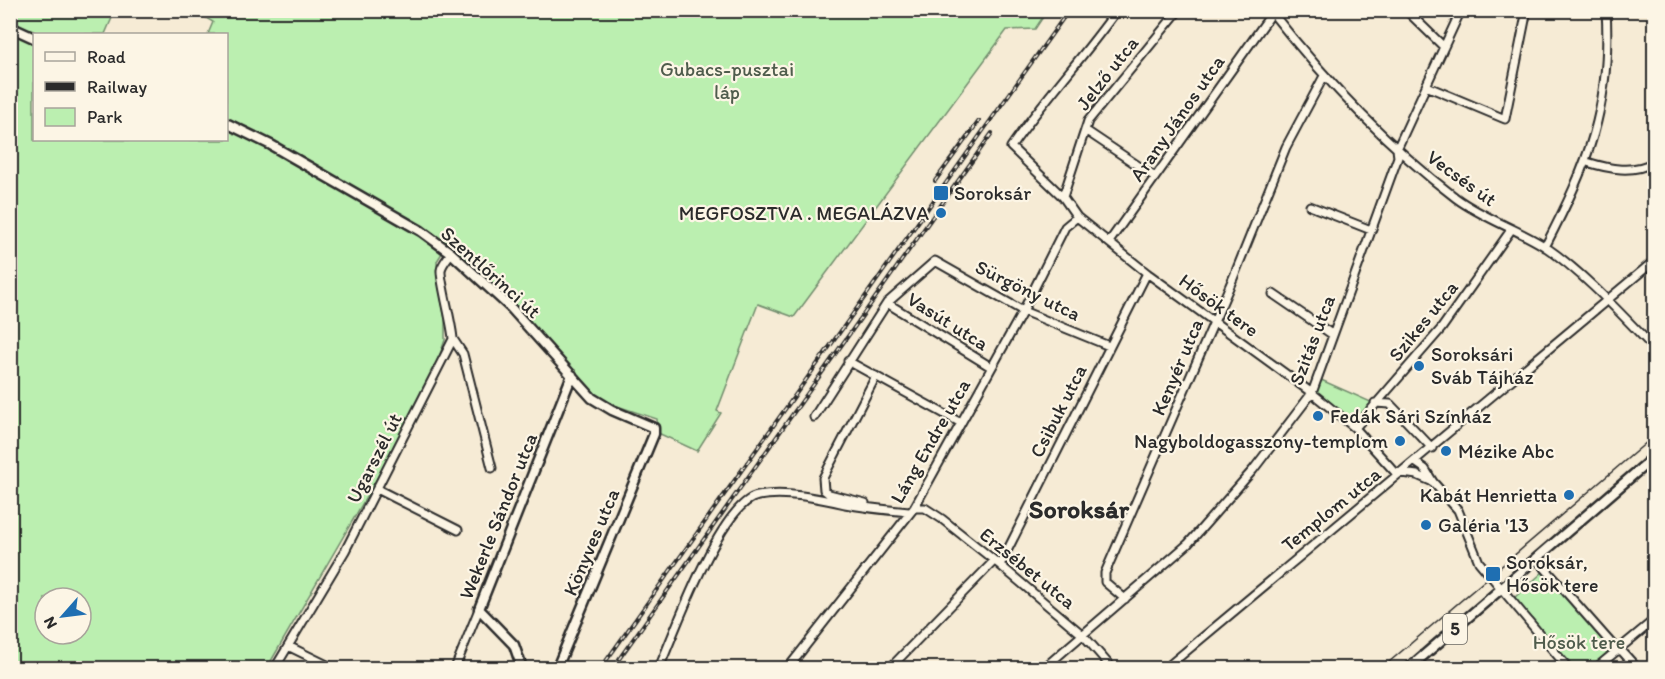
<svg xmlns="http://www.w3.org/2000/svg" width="1665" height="679" viewBox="0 0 1665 679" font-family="Itim,sans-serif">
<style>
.green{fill:#bbefb0;stroke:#738d6e;stroke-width:1.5;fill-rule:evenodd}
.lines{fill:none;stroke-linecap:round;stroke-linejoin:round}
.minor-casing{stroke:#2b2b2b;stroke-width:11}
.major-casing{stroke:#2b2b2b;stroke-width:13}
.minor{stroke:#fcf5e5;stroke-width:7}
.major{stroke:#fcf5e5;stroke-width:8}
.tram{stroke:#2b2b2b;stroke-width:1.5}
.rail-casing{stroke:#2b2b2b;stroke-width:4}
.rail{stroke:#fcf5e5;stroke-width:1.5;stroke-dasharray:4.5;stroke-linecap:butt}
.poi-dot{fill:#1f6fb2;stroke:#fcf5e5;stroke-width:2}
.labels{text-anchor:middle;stroke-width:4.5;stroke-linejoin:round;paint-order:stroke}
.shield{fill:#fcf5e5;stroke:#6a6863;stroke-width:1.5}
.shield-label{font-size:18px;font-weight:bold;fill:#2b2b2b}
.park-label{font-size:20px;fill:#4f5c4c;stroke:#fcf5e5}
.street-label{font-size:20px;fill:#2b2b2b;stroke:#fcf5e5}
.poi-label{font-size:20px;fill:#2b2b2b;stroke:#fcf5e5;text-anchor:start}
.district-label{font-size:26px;font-weight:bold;fill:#2b2b2b;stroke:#fcf5e5}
</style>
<rect width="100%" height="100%" fill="#f6ebd5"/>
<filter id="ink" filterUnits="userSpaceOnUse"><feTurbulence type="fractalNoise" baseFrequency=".0167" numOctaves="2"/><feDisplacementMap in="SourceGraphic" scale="12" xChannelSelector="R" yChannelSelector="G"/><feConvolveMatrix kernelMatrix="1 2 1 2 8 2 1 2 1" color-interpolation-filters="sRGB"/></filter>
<g filter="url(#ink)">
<!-- green -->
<path class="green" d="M 10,11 L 115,11 L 105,34 L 34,34 L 34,140 L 226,140 L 226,34 L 208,34 L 213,22 L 206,18 L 209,11 L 1047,11 L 1035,29 L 1007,30 L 794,317 L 758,304 L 717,411 L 721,413 L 697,451 L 658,433 L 657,419 L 614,405 L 594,395 L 516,308 L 447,245 L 437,261 L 437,277 L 445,319 L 445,340 L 426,394 L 267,668 L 11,668 ZM 45,598 L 81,598 L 81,634 L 45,634 Z
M 1319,379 L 1373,403 L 1354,426 L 1315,390 Z
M 1543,572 L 1612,649 L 1590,668 L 1575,668 L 1514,598 Z"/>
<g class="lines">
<!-- minor casing -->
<g class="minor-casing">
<path id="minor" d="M 1117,10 C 1083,58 1044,99 1011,147 L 1063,197 L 1077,217 L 1147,273 L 1312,393 L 1355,428 L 1395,472 L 1417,475 L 1433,482 L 1458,510 L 1479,562 L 1568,668
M 1270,10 C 1325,80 1385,144 1456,198 C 1483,218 1515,228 1544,246 C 1582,271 1622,315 1654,348
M 1406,10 L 1444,47
M 1426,86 L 1505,119 L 1527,10
M 1085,130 L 1155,177
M 1587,162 C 1609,169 1633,174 1654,162
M 1063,197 L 1088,121 L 1179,10
M 1310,206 L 1371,230
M 1109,242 L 1272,13
M 1545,247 C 1588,164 1612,106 1606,10
M 1273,294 L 1333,335
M 887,303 L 991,367
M 453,339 L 463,354 L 492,468
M 848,361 L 961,423
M 1375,403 L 1390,404 L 1432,448
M 814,417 L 887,303 L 935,261 L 1023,311 L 1109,346
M 1355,428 L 1441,329 L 1511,230
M 1415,462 L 1425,469 L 1433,482
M 377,489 L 458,530
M 865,503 L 829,494 L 824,490 L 823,478 L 876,376
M 914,508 L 925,508 L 942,519 L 1000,565 L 1084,636 L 1112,668
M 1537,559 L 1618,651
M 1000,565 L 1147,273
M 1125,599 L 1105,582 L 1105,573 L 1234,276 L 1286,147 L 1324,76
M 290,647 L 333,668
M 1620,649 L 1637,668
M 275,668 L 345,551 L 453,339 C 452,323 440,280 441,270 C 442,264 447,259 451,253
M 455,668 L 479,609
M 659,668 C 674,634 721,502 758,496 C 786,491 818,498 845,504 C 866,508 887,510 909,512
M 788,668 L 914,508 L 1023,311 L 1065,227 L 1077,217
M 890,668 L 994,561
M 1044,668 L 1188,544 L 1253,470 L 1312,393 L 1398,157 L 1397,149 L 1461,10
M 1166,668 L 1654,261
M 1596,668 L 1654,620"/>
</g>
<!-- major casing -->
<g class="major-casing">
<path id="major" d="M 10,27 L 34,38
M 226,123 L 271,145 L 421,231 L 451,253 L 511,308 L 592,398 L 612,410 L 654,428 L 654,434 L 557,668
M 522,668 L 514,645 L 479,609 L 572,375
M 1409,668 L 1654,457"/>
</g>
<!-- minor -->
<use href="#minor" class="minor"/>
<!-- major -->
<use href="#major" class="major"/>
<!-- tram -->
<path class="tram" d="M 1382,668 L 1654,436"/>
<!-- rail casing -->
<g class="rail-casing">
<path id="rail" d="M 935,181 L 979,121
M 619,659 L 992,133
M 601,668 L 1069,10"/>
</g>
<!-- rail -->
<use href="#rail" class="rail"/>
</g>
</g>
<!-- markers -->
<g class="poi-dot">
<rect x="933" y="185" width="16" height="16" rx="3"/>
<circle cx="941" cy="213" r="6"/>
<circle cx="1419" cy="366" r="6"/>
<circle cx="1318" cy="416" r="6"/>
<circle cx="1400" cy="441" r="6"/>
<circle cx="1446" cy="451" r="6"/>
<circle cx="1569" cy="495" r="6"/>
<circle cx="1426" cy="525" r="6"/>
<rect x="1485" y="566" width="16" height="16" rx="3"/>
</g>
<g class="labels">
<!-- shield labels -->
<rect class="shield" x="1443" y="614" width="24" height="30" rx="4.5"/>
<g class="shield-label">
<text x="1455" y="635">5</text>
</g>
<!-- park labels -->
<g class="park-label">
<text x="727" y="76">Gubacs-pusztai<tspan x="727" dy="23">láp</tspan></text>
<text x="1579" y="649">Hősök tere</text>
</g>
<!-- street labels -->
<g class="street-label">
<text transform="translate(1107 73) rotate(-52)" y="7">Jelző utca</text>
<text transform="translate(1177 118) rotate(-55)" y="7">Arany János utca</text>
<text transform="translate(1462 178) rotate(36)" y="7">Vecsés út</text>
<text transform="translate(491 272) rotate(42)" y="7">Szentlőrinci út</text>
<text transform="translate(1028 290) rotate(26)" y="7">Sürgöny utca</text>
<text transform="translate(1219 305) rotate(36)" y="7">Hősök tere</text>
<text transform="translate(948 321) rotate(32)" y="7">Vasút utca</text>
<text transform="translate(1423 321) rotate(-51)" y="7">Szikes utca</text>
<text transform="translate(1312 340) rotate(-69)" y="7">Szitás utca</text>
<text transform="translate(1177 367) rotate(-67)" y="7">Kenyér utca</text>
<text transform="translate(1058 411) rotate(-63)" y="7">Csibuk utca</text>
<text transform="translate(930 441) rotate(-60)" y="7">Láng Endre utca</text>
<text transform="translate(374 458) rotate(-63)" y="7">Ugarszél út</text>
<text transform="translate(1331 509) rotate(-39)" y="7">Templom utca</text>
<text transform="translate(498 516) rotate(-68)" y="7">Wekerle Sándor utca</text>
<text transform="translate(591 542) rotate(-67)" y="7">Könyves utca</text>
<text transform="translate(1028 568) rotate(39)" y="7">Erzsébet utca</text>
</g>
<!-- poi labels -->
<g class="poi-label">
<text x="954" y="200">Soroksár</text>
<text x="929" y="220" text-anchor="end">MEGFOSZTVA . MEGALÁZVA</text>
<text x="1431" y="361">Soroksári<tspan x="1431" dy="23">Sváb Tájház</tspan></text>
<text x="1330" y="423">Fedák Sári Színház</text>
<text x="1388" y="448" text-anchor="end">Nagyboldogasszony-templom</text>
<text x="1458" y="458">Mézike Abc</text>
<text x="1557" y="502" text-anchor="end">Kabát Henrietta</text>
<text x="1438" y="532">Galéria '13</text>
<text x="1506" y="569">Soroksár,<tspan x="1506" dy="23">Hősök tere</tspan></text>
</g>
<!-- district labels -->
<g class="district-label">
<text x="1079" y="518">Soroksár</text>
</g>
</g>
<!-- margin -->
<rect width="1665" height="679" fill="none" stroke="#fcf5e5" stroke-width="36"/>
<rect x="18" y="18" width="1629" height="643" fill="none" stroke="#2b2b2b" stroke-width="2" filter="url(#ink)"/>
<!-- legend -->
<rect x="33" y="33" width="195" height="108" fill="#fcf5e5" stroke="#a8a49b" stroke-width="1.5"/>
<rect x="45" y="52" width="30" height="9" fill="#fcf5e5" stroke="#a8a49b" stroke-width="1.5"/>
<text x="87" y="63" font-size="18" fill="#2b2b2b">Road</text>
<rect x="45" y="82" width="30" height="9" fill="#2b2b2b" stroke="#a8a49b" stroke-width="1.5"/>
<text x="87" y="93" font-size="18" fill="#2b2b2b">Railway</text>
<rect x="45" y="108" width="30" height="18" fill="#bbefb0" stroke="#a8a49b" stroke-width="1.5"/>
<text x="87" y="123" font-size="18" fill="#2b2b2b">Park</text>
<!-- north arrow -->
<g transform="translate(63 616) rotate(242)"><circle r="28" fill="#fcf5e5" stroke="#a8a49b" stroke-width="1.5"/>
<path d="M0-4.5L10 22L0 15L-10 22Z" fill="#1f6fb2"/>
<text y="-9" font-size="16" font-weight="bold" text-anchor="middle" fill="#2b2b2b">N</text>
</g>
</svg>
